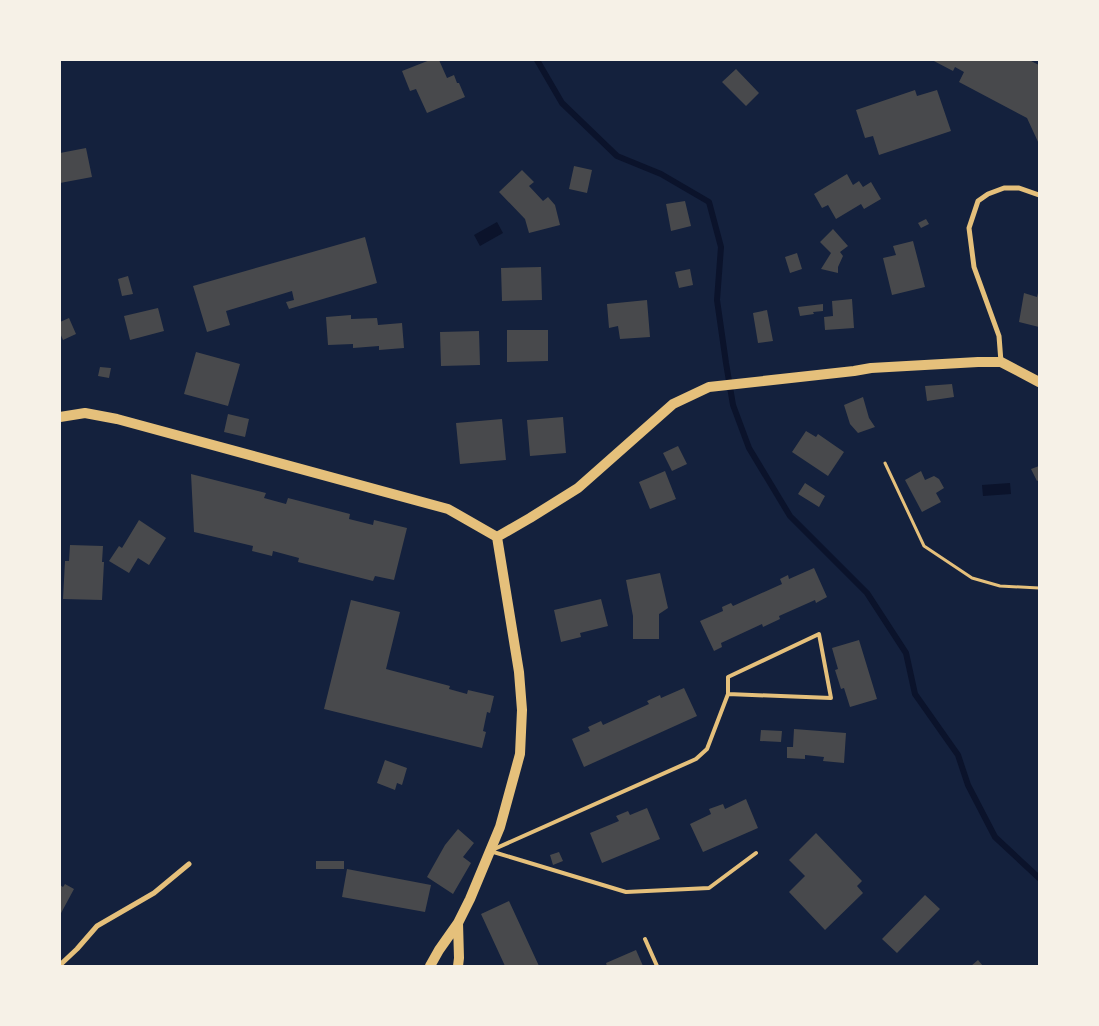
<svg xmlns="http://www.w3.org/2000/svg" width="1099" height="1026" viewBox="0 0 1099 1026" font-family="Inter,sans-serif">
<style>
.water{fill:#0b132b}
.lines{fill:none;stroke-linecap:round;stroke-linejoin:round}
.stream{stroke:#0b132b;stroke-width:6}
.building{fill:#48494c}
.path{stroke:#e5c07b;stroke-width:3}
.service{stroke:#e5c07b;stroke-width:4}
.minor{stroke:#e5c07b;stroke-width:5}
.secondary{stroke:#e5c07b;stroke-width:10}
</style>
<rect width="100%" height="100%" fill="#14213d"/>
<!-- water -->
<path class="water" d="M 497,222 L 503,233 L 480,246 L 474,235 Z
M 1010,483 L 1011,494 L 983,496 L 982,485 Z"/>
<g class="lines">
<!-- stream -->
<path class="stream" d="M 537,60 L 562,103 L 617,156 L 661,174 L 709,202 L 721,247 L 717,300 L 726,363 L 733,405 L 749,448 L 790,516 L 867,593 L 906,653 L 915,694 L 958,755 L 968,785 L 995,837 L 1039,878"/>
</g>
<!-- building -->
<path class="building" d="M 430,60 L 439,60 L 447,78 L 454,75 L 457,83 L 459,83 L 465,97 L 427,113 L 416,89 L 410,91 L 402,71 Z
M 932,60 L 1029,60 L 1039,65 L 1039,144 L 1027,118 L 959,82 L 964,72 L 955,67 L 953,71 Z
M 736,69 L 759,93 L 746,106 L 722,82 Z
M 915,90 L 917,96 L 937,90 L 951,131 L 879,155 L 873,136 L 865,138 L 856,110 Z
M 86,148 L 92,177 L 60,183 L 60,153 Z
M 574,166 L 592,170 L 587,193 L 569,189 Z
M 522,170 L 534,182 L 529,186 L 543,201 L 548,197 L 555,205 L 560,225 L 529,233 L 525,219 L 499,192 Z
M 847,174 L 853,185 L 859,181 L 863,187 L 871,182 L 881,199 L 864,209 L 861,204 L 836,219 L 828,205 L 822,208 L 814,194 Z
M 685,201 L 691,226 L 671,231 L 666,204 Z
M 926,219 L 929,224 L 921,228 L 918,223 Z
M 833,229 L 848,246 L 840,252 L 843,256 L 838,267 L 838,273 L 821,269 L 831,253 L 820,242 Z
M 365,237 L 377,283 L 289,309 L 286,302 L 294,300 L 292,291 L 226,311 L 230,325 L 207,332 L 193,286 Z
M 913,241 L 925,287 L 892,295 L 883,258 L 896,255 L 893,246 Z
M 797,253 L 802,269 L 790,273 L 785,257 Z
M 541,267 L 542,300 L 502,301 L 501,268 Z
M 690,269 L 693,285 L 679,288 L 675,272 Z
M 128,276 L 133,294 L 122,296 L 118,279 Z
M 1024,293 L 1037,297 L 1038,293 L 1039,293 L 1039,327 L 1019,322 Z
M 852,299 L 854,328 L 825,330 L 824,317 L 833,316 L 832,301 Z
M 647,300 L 650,337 L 620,339 L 618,326 L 609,328 L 607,304 Z
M 823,304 L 823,311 L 813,312 L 814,314 L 800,316 L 798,307 Z
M 158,308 L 164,331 L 130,340 L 124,316 Z
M 767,310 L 773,341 L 758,343 L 753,313 Z
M 351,315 L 351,319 L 377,318 L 378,325 L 402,323 L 404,348 L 379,350 L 379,346 L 353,348 L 353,344 L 328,345 L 326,317 Z
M 69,318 L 76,334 L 63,340 L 60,333 L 60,322 Z
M 507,330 L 548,330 L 548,361 L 507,362 Z
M 479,331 L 480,365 L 441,366 L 440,332 Z
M 196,352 L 240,364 L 228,406 L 184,394 Z
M 100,367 L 111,368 L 109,378 L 98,376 Z
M 952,384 L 954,397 L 927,401 L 925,386 Z
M 863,397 L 869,418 L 875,427 L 858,433 L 850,424 L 844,405 Z
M 228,414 L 249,419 L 245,437 L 224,432 Z
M 563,417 L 566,453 L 530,456 L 527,420 Z
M 502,419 L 506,460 L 460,464 L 456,423 Z
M 806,431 L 816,437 L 818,434 L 844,452 L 828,476 L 792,452 Z
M 678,446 L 687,464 L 672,471 L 663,453 Z
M 1039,466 L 1039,480 L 1037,481 L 1031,469 Z
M 665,471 L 676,499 L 650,509 L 639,482 Z
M 921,471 L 925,480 L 934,476 L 939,479 L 944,488 L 936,493 L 941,502 L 922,512 L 905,480 Z
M 191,474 L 266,493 L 264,498 L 286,504 L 288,498 L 350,514 L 349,519 L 373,525 L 374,520 L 407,528 L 394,580 L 375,576 L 373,581 L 298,562 L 299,558 L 273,551 L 272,556 L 252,551 L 253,546 L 194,532 Z
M 805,483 L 825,496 L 819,507 L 798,494 Z
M 139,520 L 166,538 L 149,565 L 138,558 L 129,573 L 109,561 L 119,546 L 122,548 Z
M 70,545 L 103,546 L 102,562 L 104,562 L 102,600 L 63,599 L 65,561 L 69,561 Z
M 814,568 L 827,597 L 816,603 L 815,600 L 779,616 L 780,619 L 763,627 L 762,624 L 721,643 L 722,647 L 714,651 L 700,621 L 723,611 L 722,607 L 731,603 L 733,606 L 782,584 L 780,579 L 788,575 L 789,579 Z
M 660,573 L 668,608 L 659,614 L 659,639 L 633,639 L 633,616 L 626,580 Z
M 601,599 L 608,626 L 580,633 L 581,637 L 561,642 L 554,610 Z
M 351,600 L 400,612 L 386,669 L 450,686 L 449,689 L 467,694 L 468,690 L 494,696 L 490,713 L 487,712 L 483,731 L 486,732 L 482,748 L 324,709 Z
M 859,640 L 877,699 L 850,707 L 844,688 L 841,689 L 835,670 L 838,669 L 832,648 Z
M 684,688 L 697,716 L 584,767 L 572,739 L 590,731 L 588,727 L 601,721 L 603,725 L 649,704 L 647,701 L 660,695 L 661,698 Z
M 794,729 L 846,733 L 844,763 L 823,761 L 824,757 L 805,755 L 805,759 L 787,758 L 787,747 L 793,747 Z
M 761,730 L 782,731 L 781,742 L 760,741 Z
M 385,760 L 407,768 L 402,785 L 397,783 L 395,790 L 377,783 Z
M 746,799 L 758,828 L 703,852 L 690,824 L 711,814 L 709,809 L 723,804 L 725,809 Z
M 647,808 L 660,839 L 602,863 L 590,833 L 619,821 L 616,816 L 628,811 L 630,815 Z
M 458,829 L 474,843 L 463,857 L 471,863 L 453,894 L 427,877 L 445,845 Z
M 816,833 L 862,881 L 857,886 L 863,893 L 825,930 L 789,892 L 805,876 L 789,860 Z
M 559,852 L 563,861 L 553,865 L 550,855 Z
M 316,861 L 344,861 L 344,869 L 316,869 Z
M 347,869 L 431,885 L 425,912 L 342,897 Z
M 65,884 L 74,889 L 60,915 L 60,885 L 63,887 Z
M 925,895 L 940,909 L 897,953 L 882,939 Z
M 509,901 L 539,966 L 505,966 L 481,914 Z
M 636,950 L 643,966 L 607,966 L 606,963 Z
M 978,960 L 983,966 L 971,966 Z"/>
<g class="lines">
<!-- path -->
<path class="path" d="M 885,463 L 924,546 L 972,578 L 1000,586 L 1039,588"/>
<!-- service -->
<path class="service" d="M 492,850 L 696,759 L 707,749 L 728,694 L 831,698 L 819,634 L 728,677 L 728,694
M 490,851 L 626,892 L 709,888 L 756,853
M 645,939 L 657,966"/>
<!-- minor -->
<path class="minor" d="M 1001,362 L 999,336 L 974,267 L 969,228 L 978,201 L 988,194 L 1004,188 L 1019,188 L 1039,195
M 60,965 L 77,949 L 97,926 L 154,893 L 189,864"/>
<!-- secondary -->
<path class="secondary" d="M 60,417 L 85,413 L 117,419 L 448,509 L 497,537
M 497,537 L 530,518 L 578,488 L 673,404 L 709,387 L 854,371 L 871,368 L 978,362 L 1001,362 L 1039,382
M 430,966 L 439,950 L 458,923 L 470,899 L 500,827 L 520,754 L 522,710 L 519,672 L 497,537
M 458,966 L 459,958 L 458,923"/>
</g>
<!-- border -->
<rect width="1099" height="1026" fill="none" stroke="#f6f1e7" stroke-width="122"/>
</svg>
